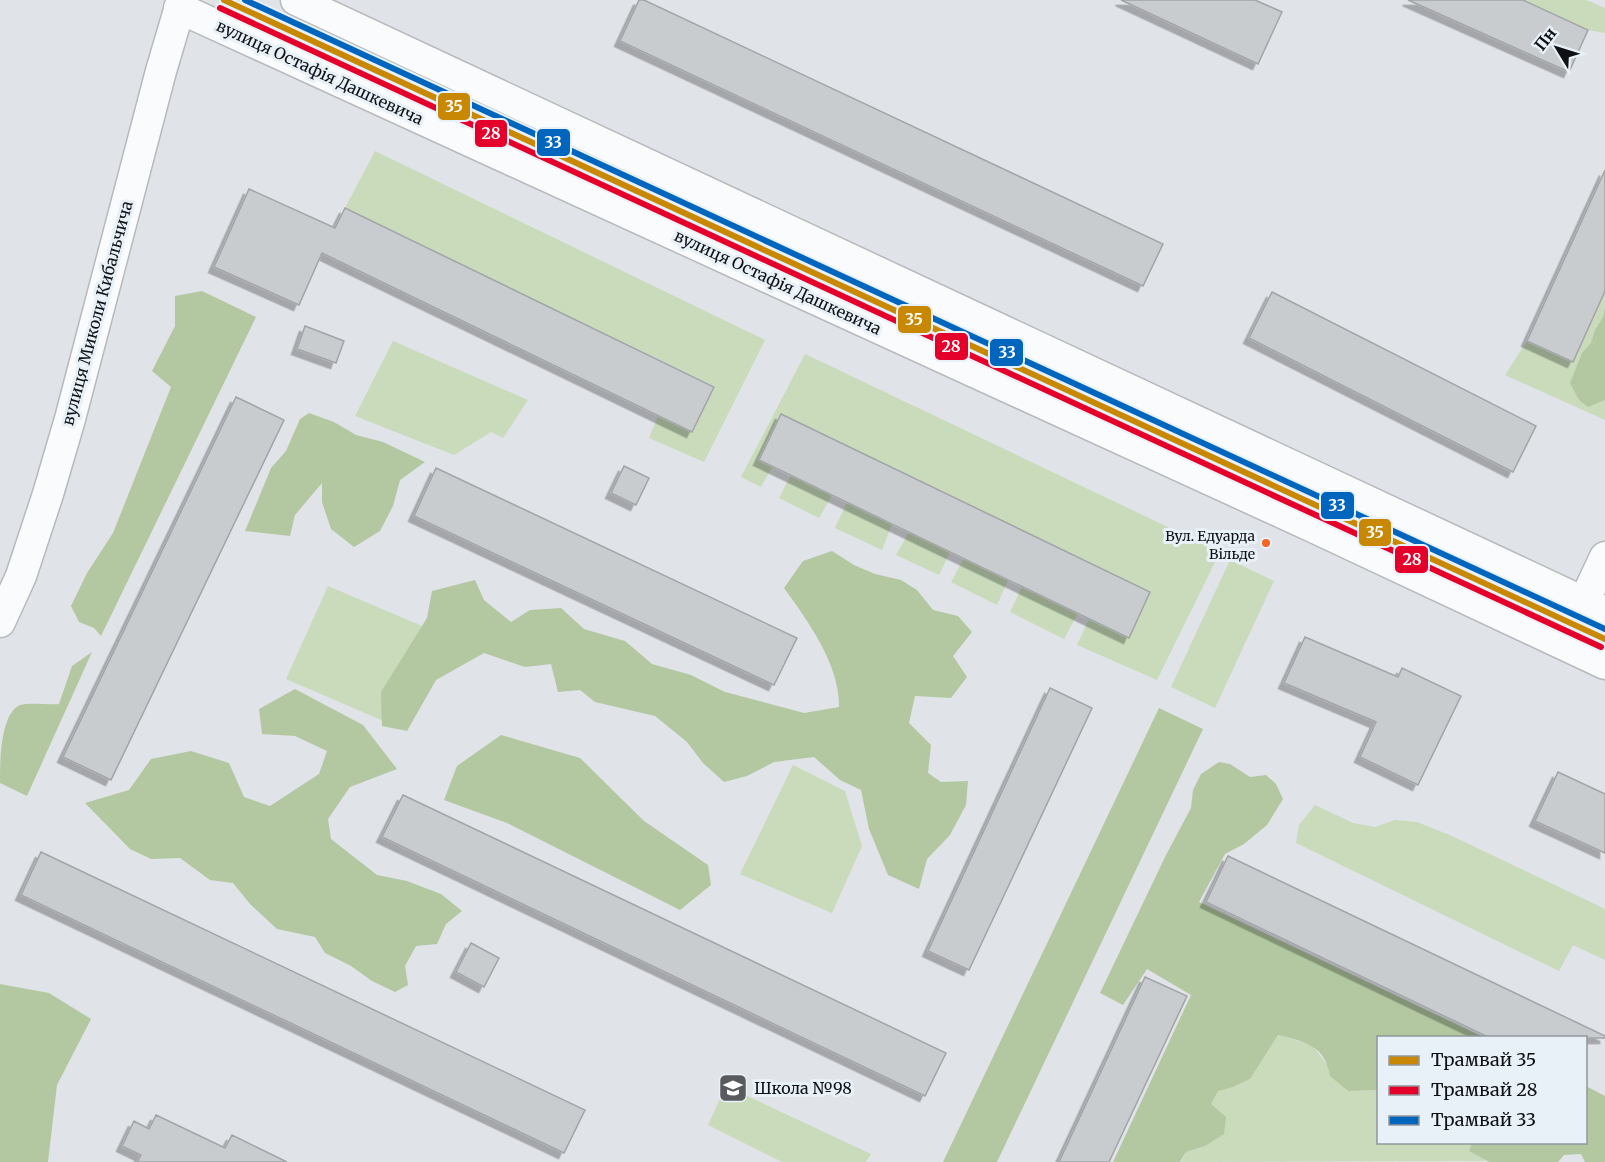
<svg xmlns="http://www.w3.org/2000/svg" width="1605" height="1162" viewBox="0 0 1605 1162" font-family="Merriweather,serif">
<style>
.green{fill:#c9dbbb}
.forest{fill:#b3c8a1}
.building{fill:#c9cccf;stroke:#a2a5a8;stroke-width:1.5;filter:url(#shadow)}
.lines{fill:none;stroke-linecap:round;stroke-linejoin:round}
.minor-casing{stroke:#b7b9bd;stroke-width:33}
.minor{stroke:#fafbfc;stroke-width:30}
.tram-1-casing{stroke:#e9f1f8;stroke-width:10}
.tram-2-casing{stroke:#e9f1f8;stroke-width:10}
.tram-3-casing{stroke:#e9f1f8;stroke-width:10}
.tram-1{stroke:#c88804;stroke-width:6}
.tram-2{stroke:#e4002b;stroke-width:6}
.tram-3{stroke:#0065bd;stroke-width:6}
.bus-dot{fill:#f26522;stroke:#e9f1f8;stroke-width:2}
.labels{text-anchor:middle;stroke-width:6;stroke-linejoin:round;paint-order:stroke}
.bus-label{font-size:14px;fill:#0e1013;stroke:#e9f1f8;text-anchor:end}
.street-label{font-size:16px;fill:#0e1013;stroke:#e9f1f8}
.poi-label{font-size:16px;fill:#0e1013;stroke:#e9f1f8;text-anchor:start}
.line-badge{stroke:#e9f1f8;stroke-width:2}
.badge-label{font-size:16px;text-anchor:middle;font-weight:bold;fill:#fff}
</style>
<defs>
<filter id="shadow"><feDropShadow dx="-5.5" dy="5.5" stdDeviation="0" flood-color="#0004"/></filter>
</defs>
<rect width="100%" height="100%" fill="#e0e3e8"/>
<!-- green -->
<path class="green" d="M 1523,0 L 1586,0 L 1605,8 L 1605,33 L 1588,30 Z
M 375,151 L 765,340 L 704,462 L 649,438 L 658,416 L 692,432 L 714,386 L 345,208 Z
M 1605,291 L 1605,420 L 1505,375 L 1527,341 L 1573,361 Z
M 393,341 L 528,400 L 503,438 L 491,432 L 454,455 L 355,416 Z
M 805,354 L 1220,552 L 1157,680 L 1077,645 L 1089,619 L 1129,638 L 1150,592 L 781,414 L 759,459 L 773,466 L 761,487 L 741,477 Z
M 791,475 L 832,495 L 819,518 L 779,498 Z
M 847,502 L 892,524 L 882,550 L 835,528 Z
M 909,532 L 950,552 L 939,575 L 896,555 Z
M 964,558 L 1008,580 L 997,605 L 951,582 Z
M 1230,560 L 1274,581 L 1215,708 L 1171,687 Z
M 328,586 L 429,629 L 388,723 L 286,679 Z
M 1022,587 L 1078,613 L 1064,639 L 1010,612 Z
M 793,765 L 845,791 L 862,846 L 832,913 L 740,874 Z
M 1315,805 L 1353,823 L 1375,827 L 1395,820 L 1417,822 L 1452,836 L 1605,909 L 1605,960 L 1573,945 L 1559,971 L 1296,843 L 1299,825 Z
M 1278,1035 L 1312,1045 L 1347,1091 L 1378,1090 L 1378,1142 L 1472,1143 L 1470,1151 L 1486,1161 L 1181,1162 L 1186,1152 L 1205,1146 L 1210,1104 L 1218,1090 L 1233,1087 L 1250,1079 Z
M 726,1086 L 871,1154 L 866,1162 L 782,1162 L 708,1125 Z"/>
<!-- forest -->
<path class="forest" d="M 202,291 L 256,317 L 101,636 L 94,628 L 79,622 L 71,606 L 87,573 L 113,533 L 171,387 L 152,371 L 175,326 L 175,296 Z
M 1605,308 L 1605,400 L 1588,407 L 1579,400 L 1570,383 L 1582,353 L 1591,343 L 1595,330 L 1603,317 Z
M 309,413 L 334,422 L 356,435 L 383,442 L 425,462 L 400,480 L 393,506 L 380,531 L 354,547 L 331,529 L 322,502 L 322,483 L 295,515 L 290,536 L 245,531 L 271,468 L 286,451 L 300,419 Z
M 832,551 L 854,565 L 875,574 L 901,580 L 917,590 L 933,610 L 958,616 L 972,632 L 953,656 L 967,677 L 951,698 L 915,696 L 909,723 L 931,745 L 928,773 L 941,782 L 968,781 L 966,805 L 950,835 L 927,859 L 919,889 L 888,875 L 869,829 L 861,790 L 840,780 L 814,757 L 774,762 L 747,776 L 724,782 L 703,763 L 687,742 L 655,716 L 595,702 L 580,690 L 558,692 L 551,664 L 525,667 L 484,653 L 436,680 L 407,731 L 382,726 L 381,692 L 427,618 L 432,591 L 475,580 L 484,600 L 511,622 L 530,610 L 561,608 L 584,629 L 625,641 L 652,664 L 691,675 L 725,692 L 804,713 L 839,707 C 840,665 808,621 784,588 L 803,561 Z
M 92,652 L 27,796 L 0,783 C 0,762 0,714 20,705 C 29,702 49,705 59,704 L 72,666 Z
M 295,689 L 363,725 L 397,769 L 350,787 L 328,819 L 331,839 L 377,875 L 407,881 L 441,894 L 462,911 L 446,924 L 437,944 L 416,946 L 405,966 L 408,985 L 395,992 L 372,981 L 351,966 L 325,953 L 315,937 L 277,929 L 250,904 L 233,883 L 210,880 L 180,858 L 151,859 L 130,849 L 85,803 L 129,790 L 151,759 L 191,751 L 229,763 L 244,797 L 270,806 L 319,774 L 327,751 L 295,736 L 262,734 L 259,709 Z
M 1159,708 L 1203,729 L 997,1162 L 943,1162 Z
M 501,735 L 580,758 L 644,821 L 708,865 L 711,885 L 680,910 L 507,823 L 444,800 L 457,766 Z
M 1219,762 L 1230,764 L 1250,777 L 1266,775 L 1276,784 L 1283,799 L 1267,825 L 1244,844 L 1225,854 L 1199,902 L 1483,1037 L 1378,1038 L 1378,1090 L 1348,1091 L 1330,1076 C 1325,1045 1305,1042 1278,1035 L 1250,1079 L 1233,1087 L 1218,1091 L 1211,1104 L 1226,1117 L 1224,1134 L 1205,1146 L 1186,1152 L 1180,1162 L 1113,1162 L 1191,995 L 1147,969 L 1123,1005 L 1100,993 L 1166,855 L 1191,808 L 1193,790 L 1201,774 Z
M 0,984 L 49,993 L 91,1019 L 57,1085 L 48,1162 L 0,1162 Z
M 1586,1086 L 1605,1096 L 1605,1162 L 1585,1162 L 1581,1154 L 1564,1155 L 1558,1162 L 1489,1162 L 1469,1151 L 1472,1143 L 1586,1142 Z"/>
<!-- building -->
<path class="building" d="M 639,0 L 644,0 L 1163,244 L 1143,286 L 620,41 Z
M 1121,0 L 1255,0 L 1282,12 L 1258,64 Z
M 1408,0 L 1523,0 L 1588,30 L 1569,72 Z
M 1605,170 L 1605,291 L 1573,362 L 1527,341 Z
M 249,189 L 335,228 L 345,208 L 714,387 L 692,432 L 322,253 L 299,305 L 214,267 Z
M 1272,292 L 1536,426 L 1513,472 L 1249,338 Z
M 305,326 L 344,341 L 336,363 L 297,349 Z
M 236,397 L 284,420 L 111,780 L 63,757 Z
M 781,414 L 1150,592 L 1129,638 L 759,460 Z
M 624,466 L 649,478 L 636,505 L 611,493 Z
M 436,468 L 797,638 L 774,685 L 414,516 Z
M 1305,637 L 1398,677 L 1402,668 L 1461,696 L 1418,785 L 1360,757 L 1376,722 L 1284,683 Z
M 1050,688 L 1092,708 L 969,970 L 928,951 Z
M 1558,772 L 1605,794 L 1605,853 L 1535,821 Z
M 403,795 L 946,1053 L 925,1096 L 382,837 Z
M 41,852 L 585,1110 L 564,1153 L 21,895 Z
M 1228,856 L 1605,1036 L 1605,1038 L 1490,1038 L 1206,902 Z
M 471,943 L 499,958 L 484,987 L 456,972 Z
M 1145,977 L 1187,996 L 1109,1162 L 1059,1162 Z
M 156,1115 L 225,1148 L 232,1135 L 287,1162 L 137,1162 L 141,1155 L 122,1146 L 134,1121 L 149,1129 Z"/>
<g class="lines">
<!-- minor casing -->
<g class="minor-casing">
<path id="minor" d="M 296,0 L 1605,612
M 179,8 L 1313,527 L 1605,664
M 0,622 L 21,576 L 48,494 L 70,419 L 161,71 L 182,0
M 1564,644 L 1605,557"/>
</g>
<!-- minor -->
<use href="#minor" class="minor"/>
<!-- tram-1 casing -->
<g class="tram-1-casing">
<path id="tram-1" d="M 224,0 L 1605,639"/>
</g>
<!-- tram-2 casing -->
<g class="tram-2-casing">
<path id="tram-2" d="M 220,8 L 1601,647"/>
</g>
<!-- tram-3 casing -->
<g class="tram-3-casing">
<path id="tram-3" d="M 245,0 L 1605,629"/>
</g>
<!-- tram-1 -->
<use href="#tram-1" class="tram-1"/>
<!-- tram-2 -->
<use href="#tram-2" class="tram-2"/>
<!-- tram-3 -->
<use href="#tram-3" class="tram-3"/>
</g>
<!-- icons -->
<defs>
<g id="school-square" transform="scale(1.5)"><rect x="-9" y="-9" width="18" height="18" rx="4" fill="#585a5e" stroke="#e9f1f8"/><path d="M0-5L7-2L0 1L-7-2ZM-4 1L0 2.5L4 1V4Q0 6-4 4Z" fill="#fff"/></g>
</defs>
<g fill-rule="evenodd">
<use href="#school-square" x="733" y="1088"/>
</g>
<!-- markers -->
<circle class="bus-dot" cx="1266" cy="543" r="5"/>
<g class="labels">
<!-- bus labels -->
<g class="bus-label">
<text x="1255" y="541">Вул. Едуарда<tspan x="1255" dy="18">Вільде</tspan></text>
</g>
<!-- street labels -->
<g class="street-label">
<text transform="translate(320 72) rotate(25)" y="6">вулиця Остафія Дашкевича</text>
<text transform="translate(778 282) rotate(25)" y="6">вулиця Остафія Дашкевича</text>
<text transform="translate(97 313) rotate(-75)" y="6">вулиця Миколи Кибальчича</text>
</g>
<!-- poi labels -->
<g class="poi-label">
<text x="754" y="1094">Школа №98</text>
</g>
</g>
<g class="line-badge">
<rect x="437" y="92" width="34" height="29" rx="6" fill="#c88804"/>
<rect x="474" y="119" width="34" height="29" rx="6" fill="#e4002b"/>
<rect x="536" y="128" width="35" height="29" rx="6" fill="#0065bd"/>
<rect x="897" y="305" width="35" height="29" rx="6" fill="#c88804"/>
<rect x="934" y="332" width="35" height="29" rx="6" fill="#e4002b"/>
<rect x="989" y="338" width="35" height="29" rx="6" fill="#0065bd"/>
<rect x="1320" y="491" width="35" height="29" rx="6" fill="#0065bd"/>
<rect x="1358" y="518" width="34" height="29" rx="6" fill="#c88804"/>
<rect x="1394" y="545" width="35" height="29" rx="6" fill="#e4002b"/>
</g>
<g class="badge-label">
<text x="454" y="112">35</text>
<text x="491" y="139">28</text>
<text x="553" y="148">33</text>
<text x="914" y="325">35</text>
<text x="951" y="352">28</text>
<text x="1007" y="358">33</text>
<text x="1337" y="511">33</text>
<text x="1375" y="538">35</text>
<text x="1412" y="565">28</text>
</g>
<!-- legend -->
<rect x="1377" y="1036" width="210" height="108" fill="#e9f1f8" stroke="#91979c" stroke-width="1.5"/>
<rect x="1389" y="1056" width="30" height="9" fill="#c88804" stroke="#91979c" stroke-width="1.5"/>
<text x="1431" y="1066" font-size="18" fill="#0e1013">Трамвай 35</text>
<rect x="1389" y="1086" width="30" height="9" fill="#e4002b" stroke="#91979c" stroke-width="1.5"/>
<text x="1431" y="1096" font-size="18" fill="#0e1013">Трамвай 28</text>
<rect x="1389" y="1116" width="30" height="9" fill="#0065bd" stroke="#91979c" stroke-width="1.5"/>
<text x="1431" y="1126" font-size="18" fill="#0e1013">Трамвай 33</text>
<!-- north arrow -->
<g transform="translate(1557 48) rotate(308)" stroke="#e9f1f8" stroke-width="4.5" paint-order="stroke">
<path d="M0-4.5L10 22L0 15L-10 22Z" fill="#0e1013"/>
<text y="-9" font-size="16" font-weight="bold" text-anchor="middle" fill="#0e1013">Пн</text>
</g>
</svg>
